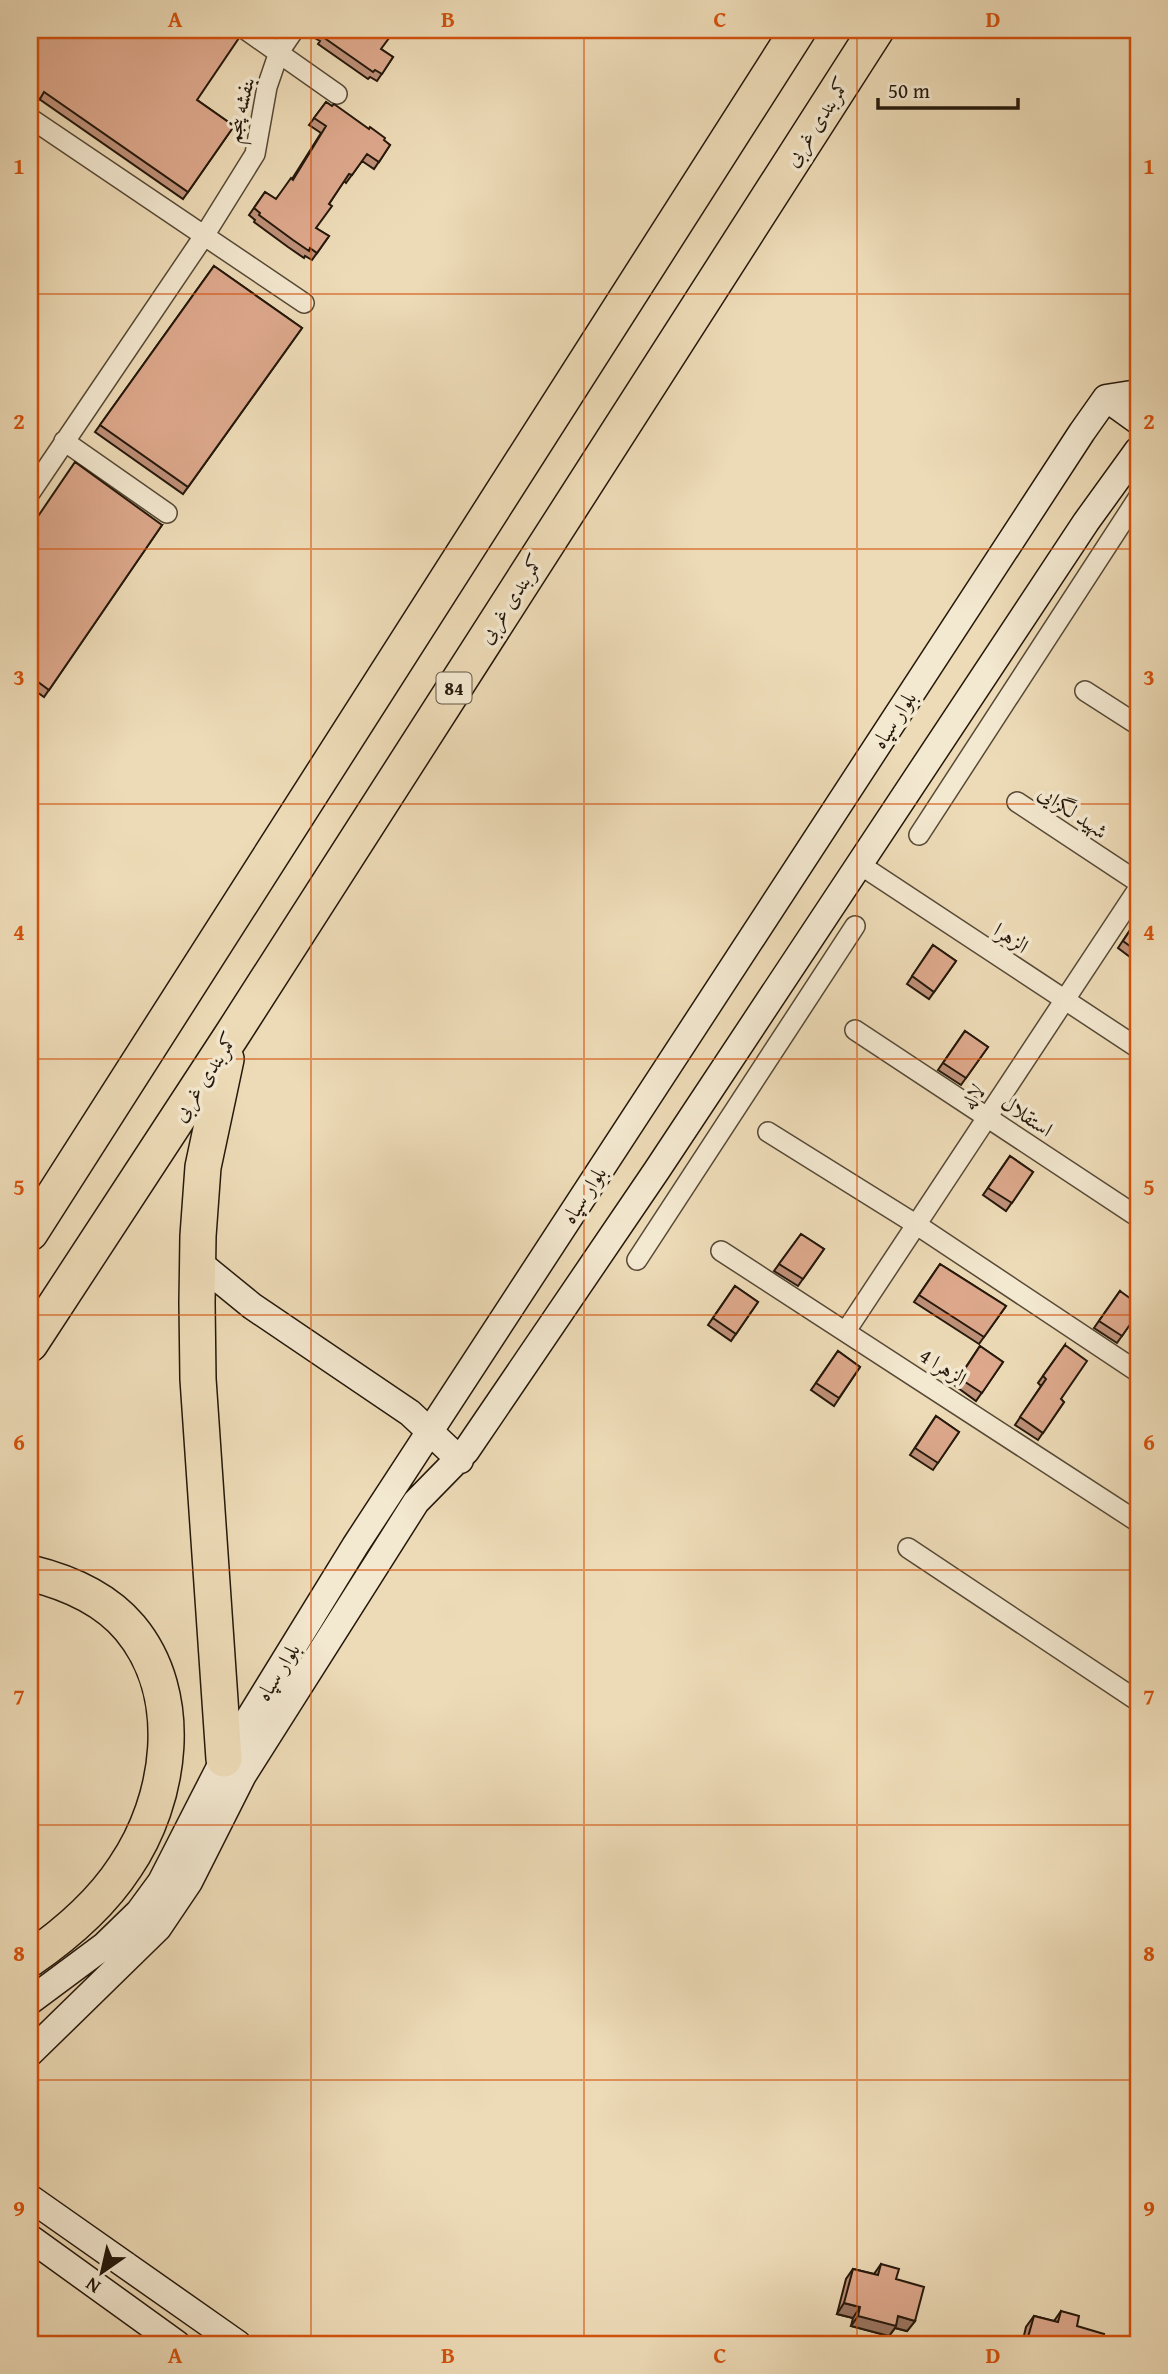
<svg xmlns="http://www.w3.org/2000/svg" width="1168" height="2374" viewBox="0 0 1168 2374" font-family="'Gentium Book Plus',Amiri,serif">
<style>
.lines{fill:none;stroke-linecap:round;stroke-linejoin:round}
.street-casing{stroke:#574936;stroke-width:22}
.secondary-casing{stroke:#25180b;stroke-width:29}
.highway-casing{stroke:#25180b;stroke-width:38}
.street{stroke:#f3e8d0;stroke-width:19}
.secondary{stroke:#f3e8d0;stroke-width:26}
.highway{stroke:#eddbb7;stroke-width:35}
.wall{fill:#be9078;stroke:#25180b;stroke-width:2}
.shaded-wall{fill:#9b7662;stroke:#25180b;stroke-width:2}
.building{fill:#dda88c;stroke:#25180b;stroke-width:2}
.grid{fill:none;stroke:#d4520c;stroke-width:2;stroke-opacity:0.55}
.labels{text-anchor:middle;stroke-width:7;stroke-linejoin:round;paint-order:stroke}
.shield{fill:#f3e8d0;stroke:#635646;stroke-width:2}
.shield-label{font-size:19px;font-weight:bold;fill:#25180b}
.street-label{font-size:21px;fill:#25180b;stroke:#f3e8d0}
.neatline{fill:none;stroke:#d4520c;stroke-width:2.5}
.grid-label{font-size:23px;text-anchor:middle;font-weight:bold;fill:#d4520c}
</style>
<rect width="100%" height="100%" fill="#eddbb7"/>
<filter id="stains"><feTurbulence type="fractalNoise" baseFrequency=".00286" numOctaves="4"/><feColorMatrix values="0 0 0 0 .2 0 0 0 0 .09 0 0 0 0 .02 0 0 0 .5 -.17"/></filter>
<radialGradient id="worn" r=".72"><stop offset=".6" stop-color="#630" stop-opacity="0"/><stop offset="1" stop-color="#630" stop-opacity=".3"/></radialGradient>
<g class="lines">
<!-- street casing -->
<g class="street-casing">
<path id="street" d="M 246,30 L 337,94
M 30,118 L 304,303
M 64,441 L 167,513
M 30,493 L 204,236 L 255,154 L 267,87 L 279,52 L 294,30
M 1085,691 L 1138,725
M 1017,802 L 1138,882
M 919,835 L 1138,498
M 859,864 L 1138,1048
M 855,1030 L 1138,1217
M 768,1132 L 917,1225 L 1138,1372
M 721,1251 L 1138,1522
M 637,1260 L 855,926
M 846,1331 L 1138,889
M 908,1548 L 1138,1701"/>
</g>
<!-- secondary casing -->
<g class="secondary-casing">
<path id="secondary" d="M 1106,398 L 1138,421
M 198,1262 L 252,1306 L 410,1413 L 460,1460
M 30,2001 L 104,1946 L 139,1912 L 161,1882 L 224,1759 L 355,1546 L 1082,432 L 1106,398 L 1138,393
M 30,2053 L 158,1928 L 189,1882 L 243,1775 L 416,1502 L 466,1451 L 657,1170 L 1086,522 L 1138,450
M 30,2198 L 238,2344
M 30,2238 L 177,2344"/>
</g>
<!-- highway casing -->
<g class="highway-casing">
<path id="highway" d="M 30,1233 L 798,30
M 30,1344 L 232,1035 L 876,30
M 30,1573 C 67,1582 105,1598 130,1628 C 186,1695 171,1800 125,1867 C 101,1904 66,1934 30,1959
M 224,1759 L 198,1379 L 197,1303 L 198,1236 L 203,1167 L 226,1059"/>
</g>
<!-- street -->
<use href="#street" class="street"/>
<!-- secondary -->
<use href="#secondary" class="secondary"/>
<!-- highway -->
<use href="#highway" class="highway"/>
</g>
<!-- wall -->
<path class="wall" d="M 318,30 L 381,49 L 393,57 L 377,81 L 370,77 L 368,79 L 318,44 L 320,41 L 313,37 Z
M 30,43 L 197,100 L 234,126 L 183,199 L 39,99 L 34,107 L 30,103 Z
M 326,102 L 390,145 L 374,169 L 362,161 L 346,183 L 344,181 L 329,204 L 316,228 L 329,236 L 312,260 L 305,256 L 304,258 L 288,247 L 254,222 L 255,220 L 249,215 L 265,192 L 276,199 L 292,179 L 321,133 L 309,125 Z
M 214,266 L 302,328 L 183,494 L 95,432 Z
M 162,525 L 44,697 L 30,687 L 30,528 Z
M 1138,918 L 1138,963 L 1118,948 Z
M 933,945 L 956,961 L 929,999 L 907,984 Z
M 965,1031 L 988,1047 L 961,1085 L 938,1070 Z
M 1010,1156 L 1033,1172 L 1006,1211 L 983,1195 Z
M 801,1234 L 824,1249 L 798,1286 L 774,1271 Z
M 940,1264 L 1006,1306 L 979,1344 L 914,1302 Z
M 735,1286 L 758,1302 L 731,1341 L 708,1325 Z
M 1120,1291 L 1138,1313 L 1117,1343 L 1094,1328 Z
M 1065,1345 L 1061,1399 L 1064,1402 L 1038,1440 L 1015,1425 L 1041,1386 L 1038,1383 Z
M 980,1346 L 1003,1362 L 976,1401 L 954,1385 Z
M 838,1351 L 860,1367 L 834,1406 L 811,1390 Z
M 936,1416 L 959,1432 L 933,1470 L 910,1455 Z
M 881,2264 L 896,2279 L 915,2321 L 907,2331 L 895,2328 L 889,2336 L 851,2326 L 853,2318 L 837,2314 L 846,2279 L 853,2269 L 874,2274 Z
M 1061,2311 L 1077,2326 L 1101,2344 L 1022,2344 L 1026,2327 L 1034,2316 L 1054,2321 Z"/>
<!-- shaded-wall -->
<path class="shaded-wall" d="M 844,2303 L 860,2307 L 853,2318 L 837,2314 Z
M 858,2316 L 898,2316 L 915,2321 L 907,2331 L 895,2328 L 889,2336 L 851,2326 Z"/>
<!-- building -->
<path class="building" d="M 39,30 L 240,30 L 243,32 L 197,100 L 234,126 L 188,192 L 44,92 L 40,99 L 30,93 L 30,44 Z
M 319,30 L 395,30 L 381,49 L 393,57 L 382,74 L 375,70 L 373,72 L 323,37 L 325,34 Z
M 326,102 L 332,106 L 334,104 L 369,129 L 370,127 L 385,138 L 384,140 L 390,145 L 379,162 L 367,154 L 352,175 L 349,174 L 329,204 L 332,206 L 316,228 L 329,236 L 317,253 L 310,248 L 309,251 L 293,240 L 259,215 L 260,213 L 254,208 L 265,192 L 276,199 L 291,178 L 293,180 L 326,126 L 314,118 Z
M 214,266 L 302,328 L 188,487 L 100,425 Z
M 75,462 L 162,525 L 49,690 L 30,676 L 30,528 Z
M 1138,918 L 1138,952 L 1123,941 Z
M 933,945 L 956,961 L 934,992 L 912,976 Z
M 965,1031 L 988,1047 L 966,1078 L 943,1063 Z
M 1010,1156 L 1033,1172 L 1012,1203 L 988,1188 Z
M 801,1234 L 824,1249 L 803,1279 L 779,1264 Z
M 940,1264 L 1006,1306 L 984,1337 L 919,1295 Z
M 735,1286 L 758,1302 L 736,1334 L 713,1318 Z
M 1120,1291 L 1138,1304 L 1138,1313 L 1122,1336 L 1099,1321 Z
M 1065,1345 L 1087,1361 L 1061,1399 L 1064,1402 L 1043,1433 L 1020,1417 L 1046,1379 L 1043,1376 Z
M 980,1346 L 1003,1362 L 982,1393 L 959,1378 Z
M 838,1351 L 860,1367 L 839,1398 L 816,1383 Z
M 936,1416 L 959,1432 L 938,1463 L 915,1448 Z
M 881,2264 L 899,2269 L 896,2279 L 924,2287 L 915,2321 L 898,2316 L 896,2326 L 858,2316 L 860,2307 L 844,2303 L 853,2269 L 878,2275 Z
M 1061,2311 L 1079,2316 L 1077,2326 L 1104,2334 L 1101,2344 L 1026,2344 L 1034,2316 L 1058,2322 Z"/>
<!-- grid -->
<path class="grid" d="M 311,30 L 311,2344M 584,30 L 584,2344M 857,30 L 857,2344M 30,294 L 1138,294M 30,549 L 1138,549M 30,804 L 1138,804M 30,1059 L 1138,1059M 30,1315 L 1138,1315M 30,1570 L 1138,1570M 30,1825 L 1138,1825M 30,2080 L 1138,2080"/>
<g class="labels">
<!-- shield labels -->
<rect class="shield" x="436.5" y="672.5" width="35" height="31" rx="5"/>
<g class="shield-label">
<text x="454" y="695">84</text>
</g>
<!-- street labels -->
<g class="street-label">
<text transform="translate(240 110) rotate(-77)" y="7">بنفشه پنجم</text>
<text transform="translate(817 122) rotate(-57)" y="7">کمربندی غربی</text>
<text transform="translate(511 599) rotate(-57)" y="7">کمربندی غربی</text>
<text transform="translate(894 720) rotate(-57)" y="7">بلوار سپاه</text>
<text transform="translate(1073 812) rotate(34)" y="7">شهید لگزایی</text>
<text transform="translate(1011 938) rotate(34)" y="7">الزهرا</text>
<text transform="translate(205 1077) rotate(-57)" y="7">کمربندی غربی</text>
<text transform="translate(973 1097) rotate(-56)" y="7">لاله</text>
<text transform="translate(1027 1116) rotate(34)" y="7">استقلال</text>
<text transform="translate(584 1195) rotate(-57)" y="7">بلوار سپاه</text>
<text transform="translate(943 1367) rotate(33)" y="7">الزهرا 4</text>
<text transform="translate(278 1672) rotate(-58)" y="7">بلوار سپاه</text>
</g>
</g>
<!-- margin -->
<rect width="1168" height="2374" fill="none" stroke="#eddbb7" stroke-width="77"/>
<!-- north arrow -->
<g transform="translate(102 2272) rotate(214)" stroke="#f3e8d0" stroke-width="5" paint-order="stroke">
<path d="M0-5L12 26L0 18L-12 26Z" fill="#25180b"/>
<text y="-10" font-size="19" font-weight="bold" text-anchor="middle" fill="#25180b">N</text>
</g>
<!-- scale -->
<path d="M878 98v10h140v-10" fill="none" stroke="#25180b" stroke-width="3.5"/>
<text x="888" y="98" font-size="21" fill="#25180b" stroke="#f3e8d0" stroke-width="5" paint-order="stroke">50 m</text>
<rect x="38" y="38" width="1092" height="2298" class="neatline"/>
<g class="grid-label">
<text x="175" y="27">A</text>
<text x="448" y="27">B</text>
<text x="720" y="27">C</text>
<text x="993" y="27">D</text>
<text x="19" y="174">1</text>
<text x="1149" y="174">1</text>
<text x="19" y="429">2</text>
<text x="1149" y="429">2</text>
<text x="19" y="685">3</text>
<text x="1149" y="685">3</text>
<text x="19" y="940">4</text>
<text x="1149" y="940">4</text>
<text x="19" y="1195">5</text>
<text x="1149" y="1195">5</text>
<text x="19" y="1450">6</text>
<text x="1149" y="1450">6</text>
<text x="19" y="1705">7</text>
<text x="1149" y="1705">7</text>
<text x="19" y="1961">8</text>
<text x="1149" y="1961">8</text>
<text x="19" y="2216">9</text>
<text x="1149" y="2216">9</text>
<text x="175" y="2363">A</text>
<text x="448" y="2363">B</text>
<text x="720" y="2363">C</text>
<text x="993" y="2363">D</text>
</g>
<rect width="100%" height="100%" filter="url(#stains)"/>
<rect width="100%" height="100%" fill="url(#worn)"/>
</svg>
